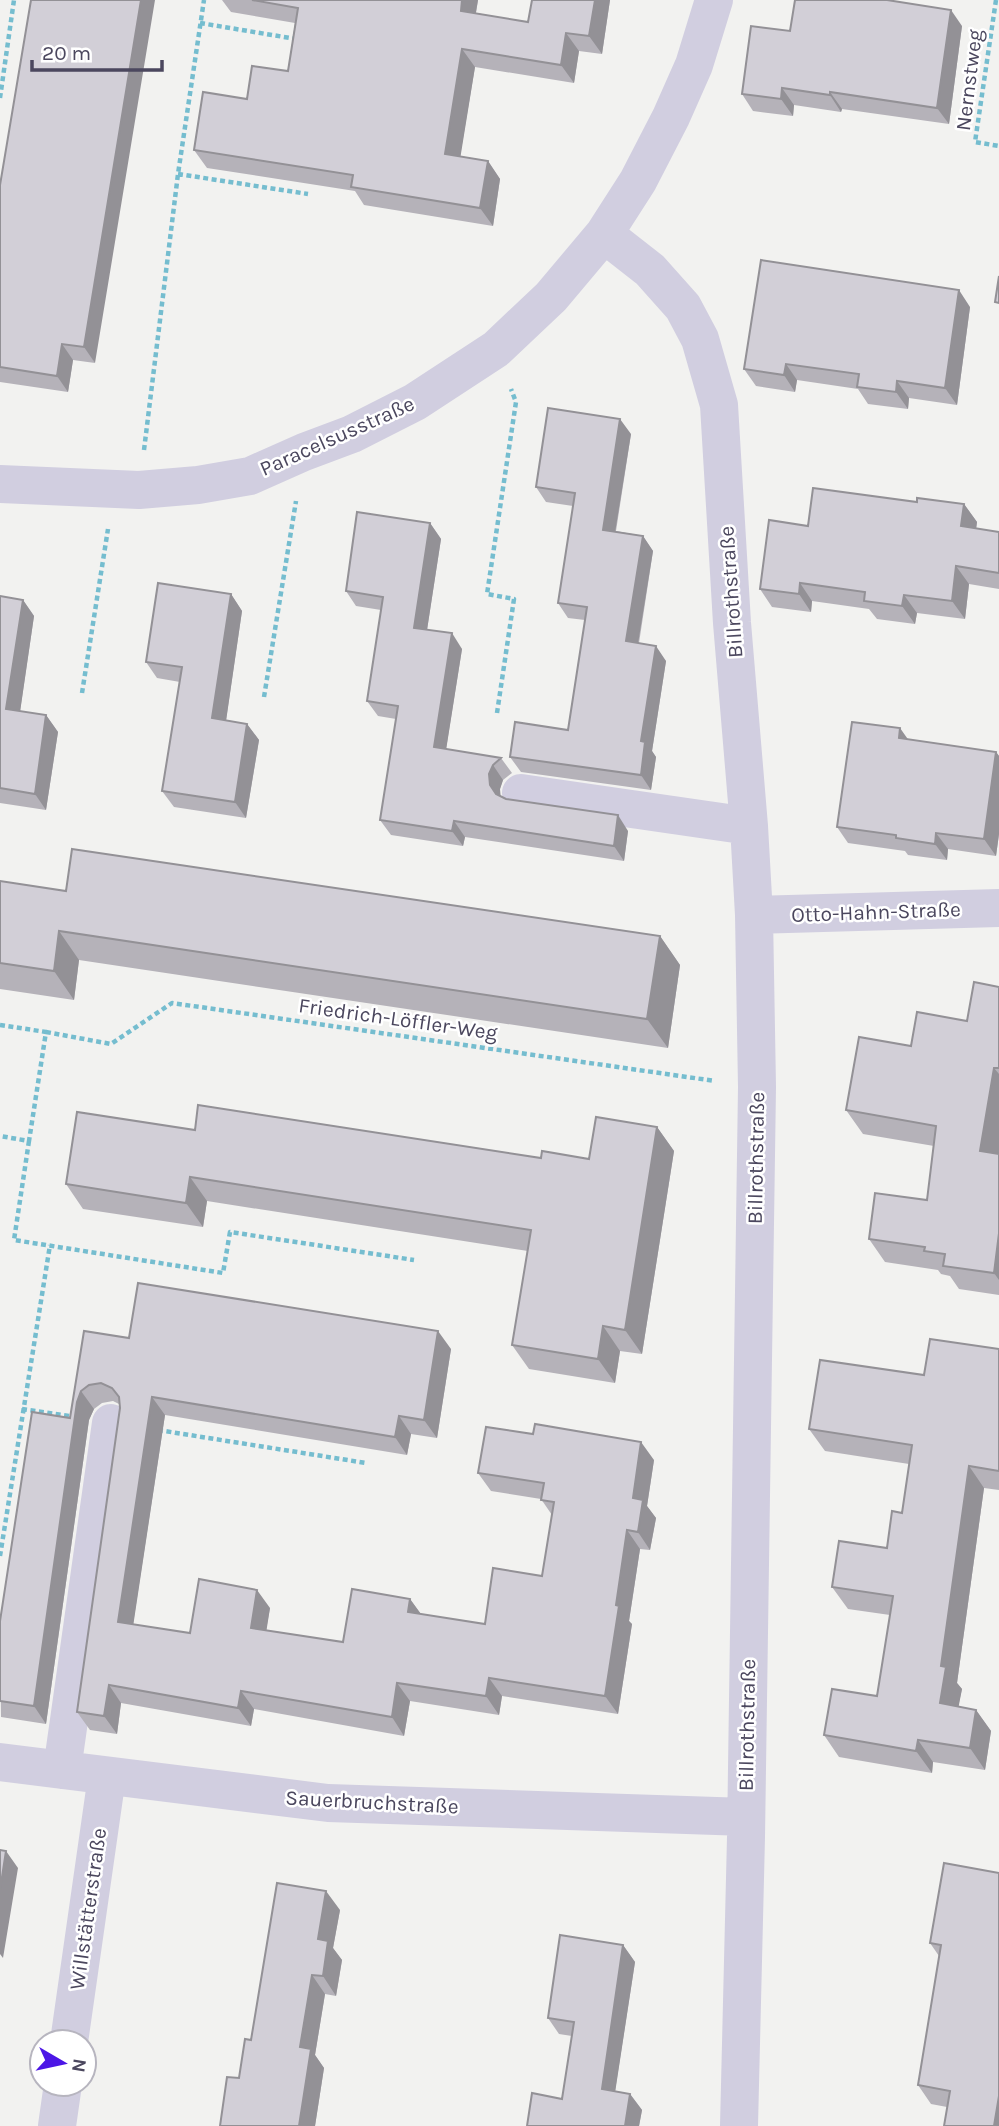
<svg xmlns="http://www.w3.org/2000/svg" width="999" height="2126" viewBox="0 0 999 2126" font-family="Karla,sans-serif">
<style>
.lines{fill:none;stroke-linecap:round;stroke-linejoin:round}
.path{stroke:#75bdcf;stroke-width:4.5;stroke-dasharray:5 3.5;stroke-linecap:butt}
.minor{stroke:#d1cee0;stroke-width:38}
.wall{fill:#b5b2b9}
.shaded-wall{fill:#939196}
.building{fill:#d2cfd7;stroke:#939196;stroke-width:2}
.labels{text-anchor:middle;stroke-width:5;stroke-linejoin:round;paint-order:stroke}
.street-label{font-size:21px;fill:#4b475e;stroke:#fff}
</style>
<rect width="100%" height="100%" fill="#f2f2f0"/>
<g class="lines">
<!-- path -->
<path class="path" d="M 996,0 L 975,142 L 999,146
M 200,23 L 296,39
M 0,98 L 14,0
M 178,174 L 308,194
M 144,450 L 178,174 L 204,0
M 82,693 L 108,529
M 264,697 L 296,501
M 497,713 L 514,599 L 487,594 L 516,402 L 511,389
M 0,1025 L 46,1032 L 29,1141 L 0,1136
M 46,1032 L 111,1044 L 172,1003 L 715,1081
M 29,1141 L 14,1240 L 223,1273 L 230,1232 L 414,1260
M 22,1409 L 70,1416
M 158,1430 L 366,1463
M 0,1556 L 50,1245"/>
<!-- minor -->
<path class="minor" d="M 604,234 L 650,270 L 683,307 L 700,339 L 719,405 L 732,623 L 749,826 L 754,915 L 757,1087 L 746,1837 L 739,2126
M 0,484 L 139,490 L 198,485 L 250,476 L 304,452 L 352,434 L 415,402 L 496,349 L 551,297 L 604,234 L 638,181 L 671,117 L 694,65 L 714,0
M 521,793 L 749,826
M 754,915 L 999,908
M 0,1762 L 328,1803 L 746,1817
M 62,1770 L 111,1423
M 69,2042 L 107,1776
M 57,2126 L 63,2084"/>
</g>
<!-- wall -->
<path class="wall" d="M 222,0 L 478,0 L 476,13 L 528,22 L 532,0 L 610,0 L 602,54 L 579,51 L 574,83 L 475,67 L 460,156 L 488,161 L 500,179 L 493,226 L 364,205 L 355,191 L 207,168 L 194,150 L 247,99 L 288,71 L 295,23 L 231,12 Z
M 962,26 L 949,124 L 842,109 L 841,112 L 794,105 L 793,116 L 753,111 L 742,94 L 790,31 Z
M 0,185 L 95,363 L 73,360 L 68,392 L 0,382 Z
M 970,307 L 957,405 L 909,398 L 908,409 L 868,404 L 858,389 L 797,380 L 795,392 L 756,386 L 744,369 Z
M 631,434 L 616,531 L 643,536 L 653,551 L 639,643 L 666,661 L 652,751 L 656,757 L 651,790 L 521,772 L 510,757 L 568,730 L 585,620 L 568,618 L 558,603 L 573,506 L 546,502 L 536,487 Z
M 917,502 L 964,504 L 977,522 L 976,529 L 999,532 L 999,589 L 969,584 L 965,619 L 917,613 L 915,624 L 877,619 L 869,609 L 812,601 L 811,612 L 772,607 L 760,589 L 808,526 Z
M 430,523 L 441,539 L 427,630 L 462,649 L 446,749 L 501,758 L 512,773 L 503,780 L 500,789 L 500,796 L 506,799 L 628,831 L 624,861 L 465,837 L 463,846 L 391,835 L 380,820 L 396,719 L 378,716 L 367,701 L 381,610 L 356,606 L 346,591 Z
M 231,594 L 242,611 L 226,720 L 247,724 L 259,740 L 246,818 L 174,807 L 162,791 L 180,682 L 157,678 L 146,662 Z
M 0,596 L 23,600 L 34,616 L 20,711 L 46,715 L 58,732 L 46,810 L 0,803 Z
M 909,740 L 996,752 L 999,756 L 999,834 L 996,856 L 948,849 L 947,860 L 908,855 L 905,851 L 848,843 L 837,827 Z
M 0,881 L 66,891 L 660,936 L 680,965 L 668,1048 L 79,960 L 74,1000 L 0,989 Z
M 999,987 L 999,1295 L 959,1289 L 950,1276 L 941,1274 L 938,1270 L 885,1262 L 869,1239 L 927,1200 L 934,1146 L 863,1134 L 846,1110 L 911,1046 L 967,1021 Z
M 657,1127 L 674,1151 L 642,1354 L 620,1351 L 615,1383 L 529,1369 L 512,1345 L 528,1251 L 207,1201 L 203,1227 L 83,1209 L 66,1184 L 195,1130 L 541,1158 L 589,1159 Z
M 84,1331 L 129,1338 L 451,1349 L 437,1438 L 411,1434 L 407,1455 L 165,1415 L 133,1624 L 190,1633 L 270,1608 L 266,1630 L 343,1642 L 410,1599 L 421,1614 L 485,1624 L 542,1576 L 552,1515 L 541,1499 L 491,1491 L 478,1473 L 654,1460 L 647,1506 L 656,1518 L 650,1550 L 640,1549 L 629,1621 L 632,1624 L 618,1714 L 502,1696 L 499,1715 L 410,1701 L 404,1736 L 254,1709 L 251,1726 L 121,1703 L 117,1734 L 90,1730 L 77,1712 L 120,1408 L 119,1404 L 113,1401 L 102,1403 L 94,1409 L 89,1420 L 46,1724 L 1,1717 L 0,1621 L 70,1418 Z
M 999,1349 L 999,1490 L 984,1488 L 957,1683 L 962,1689 L 958,1707 L 976,1710 L 991,1731 L 985,1770 L 933,1762 L 932,1773 L 839,1757 L 824,1735 L 877,1696 L 890,1615 L 848,1609 L 832,1587 L 887,1548 L 902,1513 L 909,1464 L 825,1451 L 809,1429 L 924,1375 Z
M 999,1873 L 947,2107 L 931,2104 L 918,2085 L 939,1956 L 930,1943 Z
M 340,1910 L 333,1948 L 342,1960 L 336,1996 L 325,1994 L 315,2055 L 324,2068 L 315,2126 L 220,2126 L 239,2078 L 251,2040 Z
M 623,1945 L 635,1962 L 615,2091 L 630,2094 L 642,2110 L 639,2126 L 527,2126 L 562,2099 L 572,2036 L 559,2034 L 548,2018 Z"/>
<!-- shaded-wall -->
<path class="shaded-wall" d="M 141,0 L 155,0 L 95,363 L 84,347 Z
M 462,0 L 478,0 L 473,29 L 461,11 Z
M 595,0 L 610,0 L 602,54 L 589,36 Z
M 951,10 L 962,26 L 949,124 L 937,108 Z
M 566,33 L 579,51 L 574,83 L 561,65 Z
M 462,49 L 475,67 L 458,172 L 445,154 Z
M 782,88 L 794,105 L 793,116 L 781,99 Z
M 830,92 L 842,109 L 841,112 L 830,95 Z
M 488,161 L 500,179 L 493,226 L 480,208 Z
M 959,290 L 970,307 L 957,405 L 945,388 Z
M 62,344 L 73,360 L 68,392 L 57,376 Z
M 786,364 L 797,380 L 795,392 L 784,375 Z
M 897,381 L 909,398 L 908,409 L 896,392 Z
M 620,419 L 631,434 L 613,545 L 603,530 Z
M 964,504 L 977,522 L 974,544 L 961,526 Z
M 430,523 L 441,539 L 425,643 L 414,628 Z
M 643,536 L 653,551 L 636,656 L 626,641 Z
M 956,566 L 969,584 L 965,619 L 952,601 Z
M 800,583 L 812,601 L 811,612 L 799,594 Z
M 231,594 L 242,611 L 224,735 L 212,718 Z
M 904,595 L 917,613 L 915,624 L 902,606 Z
M 23,600 L 34,616 L 18,726 L 6,709 Z
M 452,633 L 462,649 L 444,763 L 434,747 Z
M 656,646 L 666,661 L 652,751 L 656,757 L 651,790 L 641,775 L 641,741 Z
M 46,715 L 58,732 L 46,810 L 35,794 Z
M 247,724 L 259,740 L 246,818 L 235,802 Z
M 900,728 L 912,745 L 899,738 Z
M 996,752 L 999,756 L 999,834 L 996,856 L 984,839 Z
M 493,765 L 503,780 L 500,789 L 501,800 L 490,785 L 489,774 Z
M 618,815 L 628,831 L 624,861 L 614,846 Z
M 454,821 L 465,837 L 463,846 L 452,831 Z
M 936,833 L 948,849 L 947,860 L 935,844 Z
M 59,931 L 79,960 L 74,1000 L 54,971 Z
M 660,936 L 680,965 L 668,1048 L 647,1019 Z
M 994,1068 L 999,1074 L 999,1159 L 980,1151 Z
M 657,1127 L 674,1151 L 642,1354 L 625,1330 Z
M 190,1177 L 207,1201 L 203,1227 L 186,1203 Z
M 999,1233 L 999,1280 L 994,1273 Z
M 603,1326 L 620,1351 L 615,1383 L 598,1359 Z
M 438,1331 L 451,1349 L 437,1438 L 424,1420 Z
M 81,1391 L 94,1409 L 89,1420 L 46,1724 L 34,1706 L 77,1402 Z
M 152,1397 L 165,1415 L 131,1640 L 118,1622 Z
M 399,1416 L 411,1434 L 407,1455 L 395,1437 Z
M 641,1442 L 654,1460 L 647,1506 L 656,1518 L 650,1550 L 638,1532 L 633,1498 Z
M 969,1466 L 984,1488 L 957,1683 L 962,1689 L 955,1725 L 940,1703 L 941,1666 Z
M 627,1530 L 640,1549 L 629,1621 L 632,1624 L 618,1714 L 605,1696 L 616,1605 Z
M 257,1590 L 270,1608 L 264,1646 L 251,1628 Z
M 410,1599 L 423,1617 L 408,1612 Z
M 489,1678 L 502,1696 L 499,1715 L 486,1696 Z
M 397,1683 L 410,1701 L 404,1736 L 392,1717 Z
M 109,1685 L 121,1703 L 117,1734 L 104,1716 Z
M 241,1691 L 254,1709 L 251,1726 L 238,1708 Z
M 976,1710 L 991,1731 L 985,1770 L 970,1748 Z
M 918,1740 L 933,1762 L 932,1773 L 916,1751 Z
M 6,1851 L 18,1868 L 3,1958 L 0,1954 L 0,1890 Z
M 326,1891 L 340,1910 L 333,1948 L 342,1960 L 336,1996 L 323,1976 L 318,1939 Z
M 623,1945 L 635,1962 L 613,2106 L 602,2089 Z
M 312,1975 L 325,1994 L 315,2055 L 324,2068 L 315,2126 L 299,2126 L 300,2047 Z
M 630,2094 L 642,2110 L 639,2126 L 625,2126 Z
M 999,2096 L 999,2126 L 994,2126 Z"/>
<!-- building -->
<path class="building" d="M 31,0 L 141,0 L 84,347 L 62,344 L 57,376 L 0,367 L 0,185 Z
M 252,0 L 462,0 L 461,11 L 528,22 L 532,0 L 595,0 L 589,36 L 566,33 L 561,65 L 462,49 L 445,154 L 488,161 L 480,208 L 351,187 L 353,175 L 194,150 L 203,92 L 247,99 L 252,66 L 288,71 L 298,8 Z
M 795,0 L 887,0 L 951,10 L 937,108 L 830,92 L 830,95 L 782,88 L 781,99 L 742,94 L 751,26 L 790,31 Z
M 761,260 L 959,290 L 945,388 L 897,381 L 896,392 L 857,387 L 859,374 L 786,364 L 784,375 L 744,369 Z
M 999,276 L 999,303 L 995,302 Z
M 548,408 L 620,419 L 603,530 L 643,536 L 626,641 L 656,646 L 641,741 L 645,742 L 641,775 L 510,757 L 515,722 L 568,730 L 587,607 L 558,603 L 575,493 L 536,487 Z
M 813,488 L 917,502 L 917,498 L 964,504 L 961,526 L 999,532 L 999,573 L 956,566 L 952,601 L 904,595 L 902,606 L 864,601 L 865,592 L 800,583 L 799,594 L 760,589 L 769,520 L 808,526 Z
M 357,512 L 430,523 L 414,628 L 452,633 L 434,747 L 501,758 L 493,765 L 489,774 L 490,785 L 496,794 L 506,799 L 618,815 L 614,846 L 454,821 L 452,831 L 380,820 L 398,706 L 367,701 L 383,597 L 346,591 Z
M 158,583 L 231,594 L 212,718 L 247,724 L 235,802 L 162,791 L 182,667 L 146,662 Z
M 0,596 L 23,600 L 6,709 L 46,715 L 35,794 L 0,788 Z
M 852,722 L 900,728 L 899,738 L 996,752 L 984,839 L 936,833 L 935,844 L 896,838 L 896,835 L 837,827 Z
M 72,849 L 660,936 L 647,1019 L 59,931 L 54,971 L 0,963 L 0,881 L 66,891 Z
M 974,982 L 999,987 L 999,1068 L 994,1068 L 980,1151 L 999,1154 L 999,1233 L 994,1273 L 943,1266 L 945,1254 L 924,1251 L 925,1247 L 869,1239 L 875,1193 L 927,1200 L 936,1126 L 846,1110 L 859,1037 L 911,1046 L 917,1012 L 967,1021 Z
M 198,1105 L 541,1158 L 542,1151 L 589,1159 L 596,1117 L 657,1127 L 625,1330 L 603,1326 L 598,1359 L 512,1345 L 531,1230 L 190,1177 L 186,1203 L 66,1184 L 77,1112 L 195,1130 Z
M 138,1283 L 438,1331 L 424,1420 L 399,1416 L 395,1437 L 152,1397 L 118,1622 L 190,1633 L 199,1579 L 257,1590 L 251,1628 L 343,1642 L 352,1589 L 410,1599 L 408,1612 L 485,1624 L 493,1568 L 542,1576 L 554,1502 L 541,1500 L 544,1483 L 478,1473 L 486,1427 L 533,1434 L 535,1424 L 641,1442 L 633,1498 L 643,1500 L 638,1532 L 627,1530 L 616,1605 L 619,1606 L 605,1696 L 489,1678 L 486,1696 L 397,1683 L 392,1717 L 241,1691 L 238,1708 L 109,1685 L 104,1716 L 77,1712 L 120,1408 L 119,1397 L 112,1388 L 101,1383 L 89,1385 L 81,1391 L 77,1402 L 34,1706 L 0,1701 L 0,1621 L 32,1412 L 70,1418 L 84,1331 L 129,1338 Z
M 930,1339 L 999,1349 L 999,1471 L 969,1466 L 941,1666 L 946,1667 L 940,1703 L 976,1710 L 970,1748 L 918,1740 L 916,1751 L 824,1735 L 832,1689 L 877,1696 L 893,1596 L 832,1587 L 839,1541 L 887,1548 L 892,1511 L 902,1513 L 912,1445 L 809,1429 L 820,1360 L 924,1375 Z
M 0,1850 L 6,1851 L 0,1890 Z
M 944,1863 L 999,1873 L 999,2096 L 994,2126 L 944,2126 L 950,2091 L 918,2085 L 941,1945 L 930,1943 Z
M 277,1883 L 326,1891 L 318,1939 L 328,1941 L 323,1976 L 312,1975 L 300,2047 L 311,2049 L 299,2126 L 220,2126 L 227,2077 L 239,2078 L 245,2039 L 251,2040 Z
M 560,1935 L 623,1945 L 602,2089 L 630,2094 L 625,2126 L 527,2126 L 532,2093 L 562,2099 L 574,2022 L 548,2018 Z"/>
<g class="labels">
<!-- street labels -->
<g class="street-label">
<text transform="translate(969 80) rotate(-83)" y="7">Nernstweg</text>
<text transform="translate(337 436) rotate(-24)" y="7">Paracelsusstraße</text>
<text transform="translate(731 592) rotate(-94)" y="7">Billrothstraße</text>
<text transform="translate(876 912) rotate(-2)" y="7">Otto-Hahn-Straße</text>
<text transform="translate(398 1019) rotate(8)" y="7">Friedrich-Löffler-Weg</text>
<text transform="translate(756 1158) rotate(-89)" y="7">Billrothstraße</text>
<text transform="translate(747 1725) rotate(-89)" y="7">Billrothstraße</text>
<text transform="translate(372 1802) rotate(3)" y="7">Sauerbruchstraße</text>
<text transform="translate(88 1909) rotate(-82)" y="7">Willstätterstraße</text>
</g>
</g>
<!-- north arrow -->
<g transform="translate(63 2063) rotate(99)"><circle r="33" fill="#ffffff" stroke="#b7b5bf" stroke-width="2"/>
<path d="M0-5L12 26L0 18L-12 26Z" fill="#4c16e6"/>
<text y="-10" font-size="19" font-weight="bold" text-anchor="middle" fill="#4b475e">N</text>
</g>
<!-- scale -->
<path d="M32 60v10h130v-10" fill="none" stroke="#4b475e" stroke-width="3.5"/>
<text x="42" y="60" font-size="21" fill="#4b475e" stroke="#ffffff" stroke-width="5" paint-order="stroke">20 m</text>
</svg>
